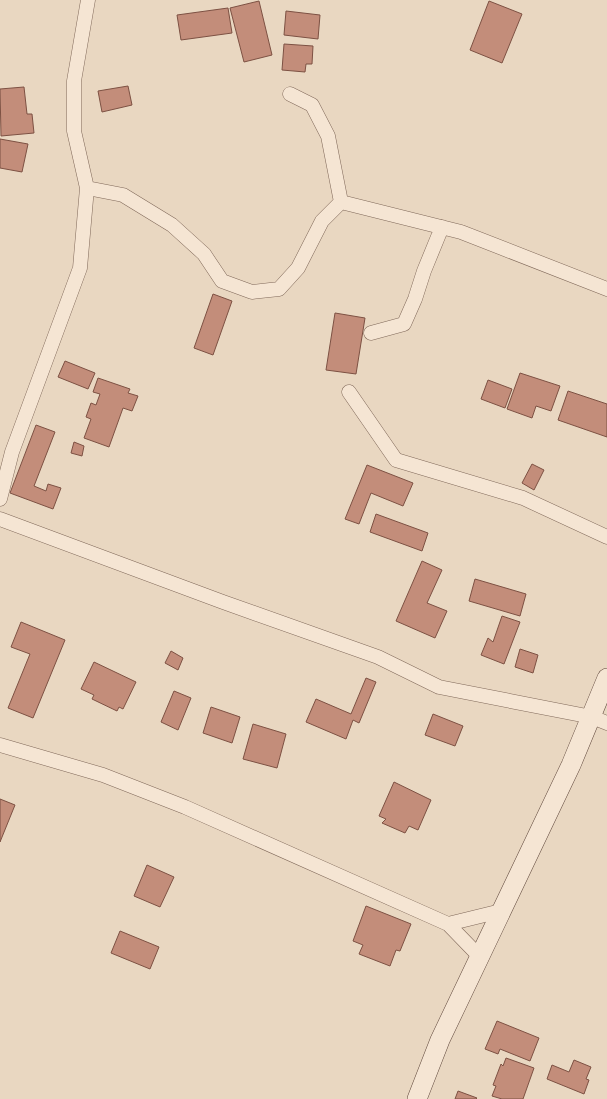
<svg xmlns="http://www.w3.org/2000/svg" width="607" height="1099" viewBox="0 0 607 1099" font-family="'Playfair Display',serif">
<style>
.building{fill:#c38d7a;stroke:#7d5143}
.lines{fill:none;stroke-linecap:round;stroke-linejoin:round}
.street-casing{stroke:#80695a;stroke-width:15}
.secondary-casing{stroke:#624a3e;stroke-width:20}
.street{stroke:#f5e5d3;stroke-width:14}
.secondary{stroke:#f5e5d3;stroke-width:19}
</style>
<rect width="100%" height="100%" fill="#e9d7c1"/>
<!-- building -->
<path class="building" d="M 259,1 L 272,55 L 244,62 L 230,8 Z
M 489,1 L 522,14 L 502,63 L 470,50 Z
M 228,8 L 232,33 L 181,40 L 177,15 Z
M 286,11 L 320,15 L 318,39 L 284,35 Z
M 284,44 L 313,46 L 312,64 L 306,64 L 305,72 L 282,70 Z
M 128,86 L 132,105 L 102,112 L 98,91 Z
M 24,87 L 27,114 L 32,114 L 34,133 L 1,136 L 0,89 Z
M 0,139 L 28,144 L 22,172 L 0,168 Z
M 213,294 L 232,301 L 213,355 L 194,348 Z
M 335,313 L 365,318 L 356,374 L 326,370 Z
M 65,361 L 95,373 L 88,389 L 58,377 Z
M 520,373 L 560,386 L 551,411 L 536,406 L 532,418 L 507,409 Z
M 98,378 L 130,389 L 128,393 L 138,396 L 132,411 L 123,408 L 109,447 L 84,438 L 91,419 L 86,417 L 91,403 L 96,405 L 100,394 L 93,392 Z
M 488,380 L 512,389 L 505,408 L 481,399 Z
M 568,391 L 607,404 L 607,437 L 558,420 Z
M 36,425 L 55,432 L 34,486 L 46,491 L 48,484 L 61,488 L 53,509 L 10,493 Z
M 74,442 L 84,446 L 82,456 L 71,453 Z
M 532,464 L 544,470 L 534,490 L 522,483 Z
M 367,465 L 413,483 L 403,506 L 371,493 L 359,524 L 345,519 Z
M 376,514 L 428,533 L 422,551 L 370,532 Z
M 422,561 L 442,570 L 427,603 L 447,611 L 435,638 L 396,621 Z
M 475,579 L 526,594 L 520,616 L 469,601 Z
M 502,616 L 520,622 L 504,664 L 481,655 L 488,638 L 493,642 Z
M 21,622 L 65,640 L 33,718 L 8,708 L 30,654 L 11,647 Z
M 520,649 L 538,655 L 533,673 L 515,667 Z
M 171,651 L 183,658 L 178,670 L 165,663 Z
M 94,662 L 136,682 L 123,709 L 119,707 L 117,711 L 92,699 L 94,695 L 81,689 Z
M 366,678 L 376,682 L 359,723 L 353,720 L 346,739 L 306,722 L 316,699 L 351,714 Z
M 174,691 L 191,698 L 178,730 L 161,722 Z
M 211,707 L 240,717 L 232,743 L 203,733 Z
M 433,714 L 463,726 L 455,746 L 425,735 Z
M 253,724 L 286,734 L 277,768 L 243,759 Z
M 394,782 L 431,800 L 418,830 L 409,826 L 405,833 L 382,823 L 386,819 L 379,816 Z
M 0,799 L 15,805 L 0,842 Z
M 147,865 L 174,877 L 160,907 L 134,896 Z
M 366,906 L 411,924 L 400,951 L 396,950 L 390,966 L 359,954 L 363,945 L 353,941 Z
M 120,931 L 159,947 L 150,969 L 111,953 Z
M 497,1021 L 539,1038 L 530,1061 L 500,1049 L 498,1054 L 485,1049 Z
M 506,1058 L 534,1068 L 523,1099 L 502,1099 L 492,1096 L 496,1086 L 493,1085 L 501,1064 L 503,1066 Z
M 574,1060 L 591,1067 L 586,1079 L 589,1080 L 584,1094 L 547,1079 L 552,1065 L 569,1072 Z
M 458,1091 L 477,1098 L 476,1099 L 455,1099 Z"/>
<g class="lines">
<!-- street casing -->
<g class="street-casing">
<path id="street" d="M 290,94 L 312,105 L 328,136 L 341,202
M 87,188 L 74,131 L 74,81 L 88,0
M 341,202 L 461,232 L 607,289
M 371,333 L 404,324 L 415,299 L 424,271 L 442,227
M 349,392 L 396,460 L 523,498 L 607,537
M 0,499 L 12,452 L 80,268 L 87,188 L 123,195 L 172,225 L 204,254 L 222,281 L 252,292 L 279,289 L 298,268 L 322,221 L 341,202
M 0,519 L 223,602 L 378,657 L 439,687 L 592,717 L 607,723
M 0,745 L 103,775 L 185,807 L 448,924 L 480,957
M 448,924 L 501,911"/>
</g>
<!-- secondary casing -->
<g class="secondary-casing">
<path id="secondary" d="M 417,1099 L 440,1040 L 571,765 L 607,678"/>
</g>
<!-- street -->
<use href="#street" class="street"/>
<!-- secondary -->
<use href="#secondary" class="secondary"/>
</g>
</svg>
